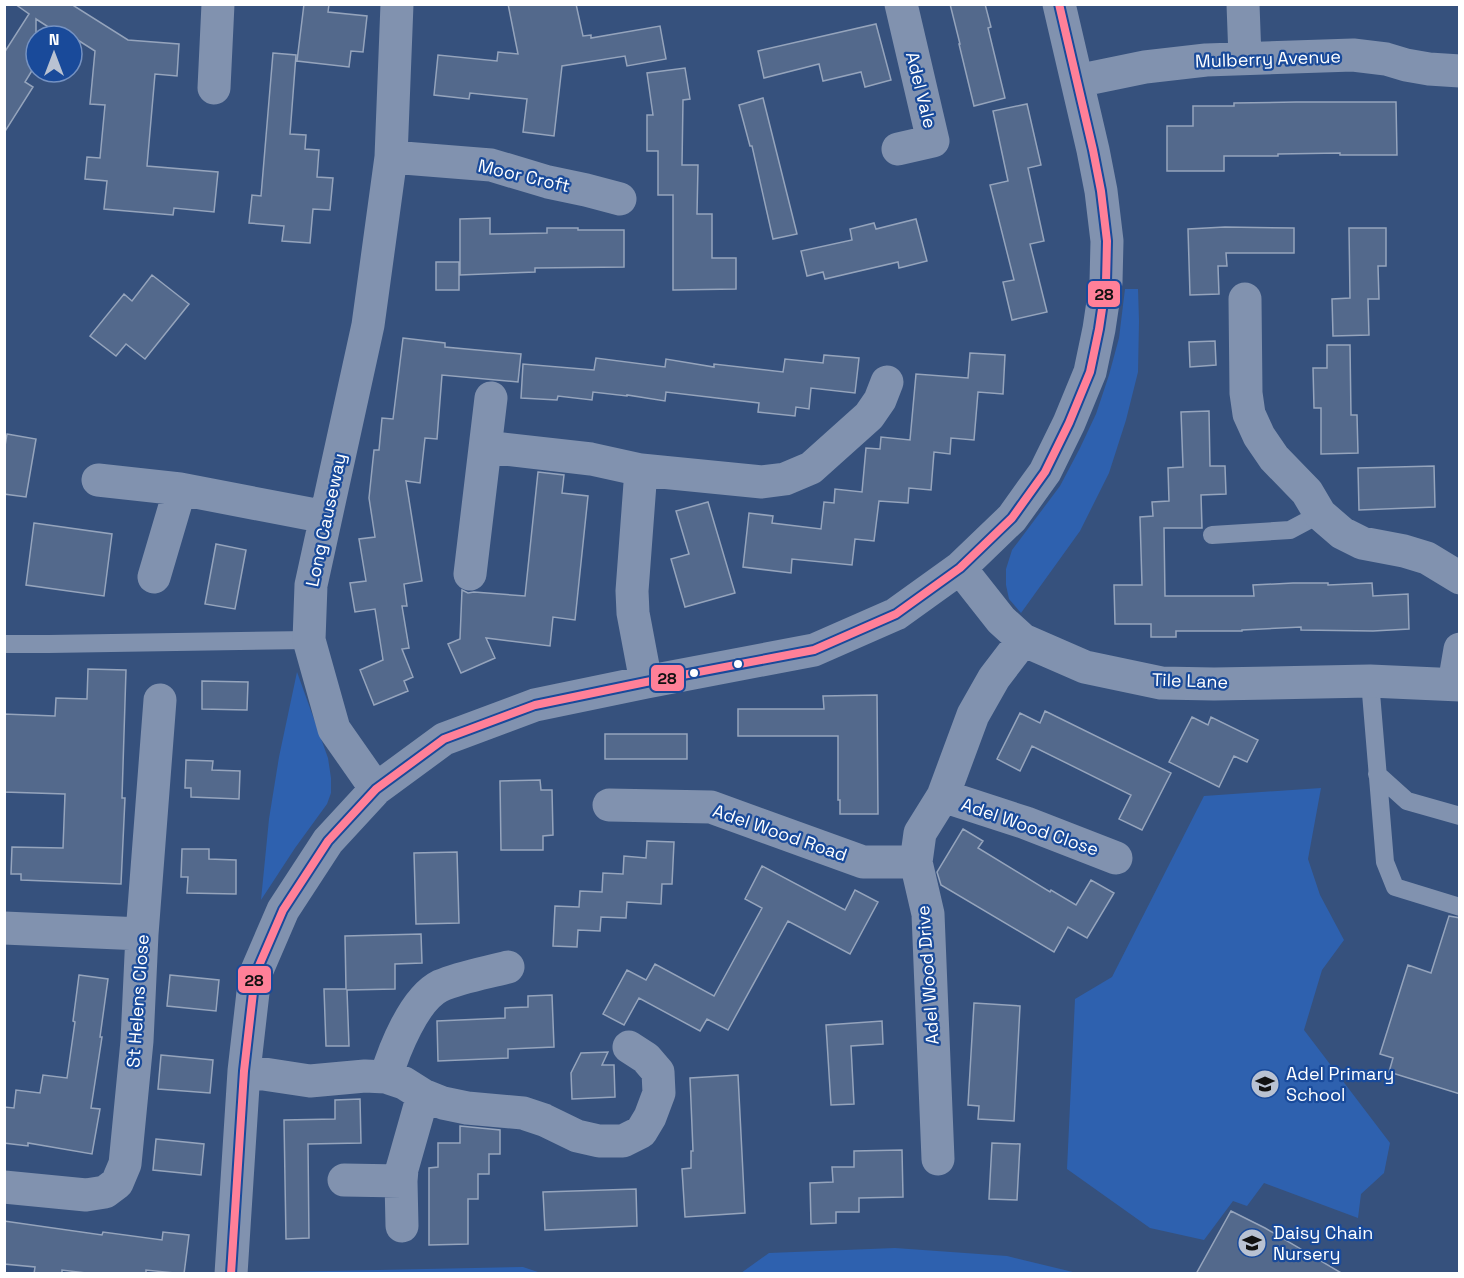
<svg xmlns="http://www.w3.org/2000/svg" width="1464" height="1278" viewBox="0 0 1464 1278" font-family="'Space Grotesk',sans-serif">
<style>
.green{fill:#2e61af}
.building{fill:#53698c;stroke:#95a4bc;stroke-width:1.5}
.lines{fill:none;stroke-linecap:round;stroke-linejoin:round}
.lane{stroke:#8192af;stroke-width:18}
.street{stroke:#8192af;stroke-width:33}
.bus-1-casing{stroke:#194a9a;stroke-width:12}
.bus-1{stroke:#ff8098;stroke-width:8}
.bus-dot{fill:#fff;stroke:#194a9a;stroke-width:2}
.labels{text-anchor:middle;stroke-width:4.5;stroke-linejoin:round;paint-order:stroke}
.street-label{font-size:18px;fill:#fff;stroke:#194a9a}
.poi-label{font-size:18px;fill:#fff;stroke:#194a9a;text-anchor:start}
.line-badge{stroke:#194a9a;stroke-width:2}
.pale-badge-label{font-size:16px;text-anchor:middle;font-weight:bold;fill:#111}
</style>
<rect width="100%" height="100%" fill="#36517d"/>
<!-- green -->
<path class="green" d="M 1125,289 L 1138,289 L 1139,321 L 1138,372 L 1126,420 L 1109,473 L 1080,531 L 1021,613 L 1009,599 L 1006,585 L 1006,569 L 1012,550 L 1060,486 L 1080,448 L 1096,414 L 1109,375 L 1119,338 Z
M 297,672 L 328,758 L 331,778 L 331,793 L 327,804 L 295,848 L 261,900 L 269,819 L 279,757 Z
M 1321,788 L 1308,859 L 1320,895 L 1344,940 L 1322,970 L 1304,1030 L 1390,1143 L 1384,1173 L 1361,1194 L 1358,1218 L 1264,1183 L 1247,1206 L 1233,1201 L 1204,1240 L 1150,1228 L 1067,1169 L 1075,999 L 1112,977 L 1204,796 Z
M 895,1248 L 1007,1256 L 1077,1273 L 741,1273 L 769,1253 Z
M 523,1267 L 541,1273 L 280,1273 L 280,1272 Z"/>
<!-- building -->
<path class="building" d="M 15,4 L 75,4 L 74,6 L 128,40 L 179,44 L 177,76 L 155,74 L 147,166 L 218,172 L 214,212 L 174,208 L 173,215 L 104,209 L 107,181 L 85,179 L 87,157 L 100,158 L 105,105 L 90,104 L 95,51 L 59,28 L 56,32 L 36,19 L 36,64 L 25,82 L 33,87 L 4,133 L 4,53 L 29,14 Z
M 304,4 L 329,4 L 328,12 L 367,16 L 363,52 L 351,51 L 349,67 L 297,61 Z
M 508,4 L 576,4 L 583,36 L 591,35 L 591,38 L 660,26 L 666,59 L 627,66 L 625,56 L 562,66 L 554,136 L 523,132 L 527,99 L 470,93 L 469,99 L 434,95 L 438,55 L 497,61 L 498,52 L 518,54 Z
M 950,4 L 985,4 L 991,27 L 988,28 L 1005,98 L 974,106 L 959,44 L 960,44 Z
M 876,24 L 891,80 L 865,87 L 861,72 L 823,81 L 819,64 L 764,78 L 758,51 Z
M 273,53 L 296,55 L 290,134 L 306,135 L 305,149 L 319,150 L 317,177 L 333,178 L 330,210 L 313,209 L 310,243 L 282,241 L 284,226 L 249,223 L 252,195 L 261,196 Z
M 685,68 L 690,99 L 683,100 L 682,165 L 698,165 L 697,214 L 712,214 L 712,258 L 736,258 L 736,289 L 673,290 L 673,195 L 658,195 L 658,151 L 647,151 L 647,115 L 653,115 L 647,73 Z
M 763,98 L 797,234 L 773,239 L 752,146 L 750,146 L 739,105 Z
M 1296,102 L 1396,102 L 1397,155 L 1340,155 L 1340,153 L 1278,154 L 1278,156 L 1224,156 L 1224,171 L 1167,171 L 1167,126 L 1193,126 L 1193,106 L 1234,106 L 1234,103 Z
M 1027,104 L 1041,165 L 1028,168 L 1044,241 L 1030,244 L 1047,312 L 1012,320 L 1003,282 L 1014,280 L 990,185 L 1008,181 L 993,111 Z
M 490,218 L 490,234 L 547,233 L 547,228 L 578,228 L 578,230 L 624,230 L 624,267 L 535,268 L 535,272 L 460,275 L 460,219 Z
M 916,219 L 927,261 L 899,268 L 898,262 L 825,279 L 823,272 L 807,276 L 801,251 L 852,240 L 850,229 L 874,223 L 876,229 Z
M 1225,227 L 1294,228 L 1294,253 L 1226,253 L 1227,266 L 1218,266 L 1219,294 L 1190,295 L 1188,229 Z
M 1349,228 L 1386,228 L 1386,266 L 1378,266 L 1379,299 L 1368,299 L 1369,335 L 1333,336 L 1332,299 L 1350,298 Z
M 436,262 L 459,262 L 459,290 L 436,290 Z
M 152,275 L 189,304 L 145,359 L 126,344 L 116,356 L 90,336 L 124,294 L 132,301 Z
M 403,338 L 445,343 L 445,347 L 521,354 L 518,382 L 442,375 L 437,439 L 425,438 L 420,483 L 406,481 L 422,581 L 404,584 L 407,606 L 402,606 L 409,648 L 402,649 L 413,677 L 404,681 L 408,691 L 374,705 L 360,670 L 383,660 L 375,609 L 355,612 L 350,583 L 366,581 L 359,539 L 375,537 L 369,498 L 374,450 L 379,450 L 382,418 L 393,419 Z
M 1215,341 L 1216,365 L 1190,367 L 1189,342 Z
M 1327,345 L 1350,345 L 1351,415 L 1357,415 L 1358,453 L 1321,454 L 1321,408 L 1314,408 L 1313,368 L 1327,368 Z
M 970,353 L 1005,355 L 1003,394 L 978,392 L 974,440 L 951,438 L 950,454 L 934,452 L 931,490 L 909,488 L 908,503 L 879,501 L 874,541 L 855,539 L 852,565 L 792,559 L 791,573 L 743,567 L 749,513 L 773,516 L 772,523 L 821,529 L 824,502 L 834,503 L 835,489 L 862,492 L 866,448 L 880,449 L 881,437 L 910,440 L 916,374 L 968,378 Z
M 824,355 L 859,358 L 855,393 L 811,388 L 809,409 L 796,407 L 795,416 L 758,412 L 759,403 L 666,392 L 665,401 L 627,395 L 627,396 L 593,392 L 592,400 L 558,396 L 557,400 L 521,398 L 523,364 L 594,370 L 596,358 L 665,367 L 666,359 L 714,367 L 714,364 L 783,372 L 785,359 L 823,363 Z
M 1209,411 L 1210,466 L 1225,466 L 1226,494 L 1201,495 L 1202,528 L 1164,528 L 1165,596 L 1254,596 L 1253,585 L 1293,583 L 1328,583 L 1328,585 L 1372,583 L 1373,596 L 1408,594 L 1409,629 L 1373,631 L 1301,630 L 1301,627 L 1242,630 L 1242,631 L 1176,631 L 1176,637 L 1151,637 L 1151,624 L 1115,624 L 1114,585 L 1142,585 L 1140,517 L 1153,516 L 1152,502 L 1169,501 L 1168,468 L 1183,467 L 1181,412 Z
M 7,434 L 36,439 L 26,497 L 4,494 L 4,452 Z
M 1434,466 L 1435,507 L 1359,510 L 1358,468 Z
M 538,472 L 564,475 L 562,493 L 588,496 L 575,620 L 553,617 L 550,646 L 486,638 L 495,658 L 461,673 L 448,644 L 460,639 L 462,590 L 468,593 L 474,592 L 525,596 Z
M 708,502 L 735,593 L 685,607 L 671,559 L 689,554 L 676,511 Z
M 34,523 L 112,534 L 104,596 L 26,585 Z
M 216,544 L 246,550 L 235,609 L 205,604 Z
M 88,669 L 126,670 L 122,798 L 125,798 L 121,884 L 21,880 L 21,874 L 11,874 L 12,847 L 63,848 L 65,794 L 4,792 L 4,714 L 55,716 L 56,698 L 87,699 Z
M 202,681 L 248,682 L 247,710 L 202,709 Z
M 877,695 L 878,814 L 840,814 L 840,800 L 838,800 L 838,736 L 738,736 L 738,709 L 824,709 L 823,696 Z
M 1045,711 L 1171,773 L 1142,830 L 1119,819 L 1131,795 L 1032,746 L 1020,771 L 997,759 L 1020,713 L 1040,723 Z
M 1192,717 L 1208,725 L 1211,717 L 1258,740 L 1247,762 L 1234,756 L 1219,787 L 1169,762 Z
M 605,734 L 687,734 L 687,759 L 605,759 Z
M 186,760 L 213,761 L 212,770 L 240,771 L 239,799 L 191,797 L 191,788 L 185,788 Z
M 540,780 L 541,790 L 552,790 L 553,835 L 543,836 L 543,850 L 501,850 L 500,781 Z
M 963,829 L 983,841 L 978,848 L 1050,892 L 1051,890 L 1076,905 L 1091,880 L 1114,893 L 1087,938 L 1068,927 L 1054,952 L 941,885 L 937,872 Z
M 647,841 L 674,842 L 672,884 L 662,884 L 661,904 L 627,902 L 626,918 L 601,917 L 600,931 L 578,930 L 577,947 L 553,946 L 555,906 L 579,907 L 580,891 L 602,892 L 603,873 L 623,874 L 624,856 L 646,858 Z
M 182,849 L 209,849 L 209,859 L 236,860 L 236,894 L 187,893 L 188,877 L 181,877 Z
M 457,852 L 459,923 L 416,924 L 414,853 Z
M 762,866 L 845,910 L 855,890 L 878,902 L 850,954 L 788,921 L 728,1030 L 707,1019 L 700,1031 L 639,998 L 624,1025 L 603,1014 L 627,970 L 646,980 L 655,964 L 714,996 L 762,908 L 745,899 Z
M 1449,916 L 1460,918 L 1460,1094 L 1389,1072 L 1393,1058 L 1380,1054 L 1408,965 L 1431,973 Z
M 421,934 L 422,963 L 395,964 L 395,989 L 347,990 L 349,1046 L 326,1046 L 324,989 L 346,989 L 345,936 Z
M 79,975 L 108,979 L 100,1037 L 102,1037 L 91,1108 L 100,1109 L 92,1154 L 28,1143 L 28,1146 L 4,1143 L 4,1107 L 14,1108 L 16,1090 L 40,1093 L 43,1075 L 67,1078 L 75,1022 L 73,1021 Z
M 170,975 L 219,980 L 216,1011 L 167,1006 Z
M 552,995 L 554,1047 L 508,1049 L 508,1058 L 438,1061 L 437,1021 L 505,1018 L 505,1008 L 528,1007 L 528,996 Z
M 974,1003 L 1020,1006 L 1014,1121 L 978,1119 L 979,1106 L 968,1105 Z
M 882,1021 L 883,1044 L 851,1046 L 854,1104 L 831,1105 L 826,1025 Z
M 608,1052 L 602,1065 L 614,1065 L 615,1097 L 572,1099 L 571,1073 L 581,1053 Z
M 161,1055 L 213,1060 L 210,1093 L 158,1089 Z
M 738,1075 L 745,1213 L 685,1217 L 682,1169 L 691,1168 L 691,1151 L 693,1151 L 690,1078 Z
M 360,1099 L 361,1143 L 308,1144 L 309,1238 L 286,1239 L 284,1120 L 335,1119 L 335,1100 Z
M 460,1126 L 500,1130 L 500,1154 L 489,1154 L 489,1174 L 478,1174 L 478,1199 L 468,1199 L 468,1244 L 429,1245 L 429,1168 L 438,1167 L 438,1143 L 460,1143 Z
M 156,1139 L 204,1144 L 201,1175 L 153,1170 Z
M 992,1143 L 1020,1144 L 1017,1200 L 989,1199 Z
M 902,1150 L 903,1197 L 859,1198 L 859,1212 L 836,1212 L 836,1223 L 811,1224 L 810,1183 L 833,1182 L 832,1167 L 854,1167 L 854,1151 Z
M 636,1189 L 637,1226 L 545,1230 L 543,1192 Z
M 1231,1211 L 1265,1228 L 1343,1274 L 1196,1274 Z
M 4,1221 L 102,1235 L 103,1232 L 162,1240 L 163,1232 L 189,1235 L 184,1274 L 146,1270 L 146,1274 L 94,1274 L 62,1270 L 62,1274 L 34,1274 L 35,1267 L 4,1264 Z"/>
<g class="lines">
<!-- lane -->
<path class="lane" d="M 1212,535 L 1290,530 L 1320,514
M 4,644 L 48,644 L 309,640
M 1370,681 L 1385,862 L 1395,887 L 1460,907
M 1377,774 L 1407,801 L 1460,816"/>
<!-- street -->
<path class="street" d="M 1243,4 L 1245,58
M 1077,81 L 1145,67 L 1206,60 L 1353,55 L 1386,59 L 1406,65 L 1429,69 L 1460,71
M 214,88 L 218,4
M 898,149 L 933,141 L 901,4
M 391,157 L 491,165 L 548,182 L 586,190 L 620,199
M 1245,299 L 1246,393 L 1249,414 L 1259,436 L 1274,458 L 1307,492 L 1320,514 L 1342,533 L 1362,543 L 1404,551 L 1427,558 L 1460,578
M 486,447 L 591,459 L 641,470 L 762,482 L 785,479 L 811,468 L 869,416 L 880,400 L 887,382
M 641,470 L 632,591 L 633,613 L 646,682
M 98,480 L 180,489 L 326,517
M 960,568 L 1001,620 L 1023,640 L 1085,667 L 1161,683 L 1214,684 L 1370,681 L 1460,685
M 470,574 L 491,398
M 154,577 L 180,489
M 1454,684 L 1460,649
M 376,789 L 334,729 L 309,640 L 311,585 L 368,325 L 391,157 L 397,4
M 943,796 L 1026,823 L 1116,858
M 609,805 L 711,807 L 863,862 L 916,862
M 4,928 L 142,934
M 244,1071 L 310,1081 L 365,1076 L 386,1077 L 404,1083 L 423,1095 L 443,1103 L 467,1108 L 523,1113 L 544,1120 L 577,1136 L 599,1141 L 623,1141 L 641,1132 L 650,1117 L 659,1093 L 658,1072 L 646,1058 L 629,1047
M 386,1077 C 394,1050 414,999 440,986 C 461,977 485,973 508,967
M 938,1159 L 928,914 L 916,862 L 920,833 L 943,796 L 973,715 L 994,678 L 1023,640
M 344,1180 L 401,1181
M 4,1187 L 86,1195 L 105,1192 L 117,1183 L 125,1164 L 137,1041 L 142,934 L 160,700
M 402,1226 L 401,1181 L 402,1169 L 423,1095
M 231,1274 L 244,1071 L 255,975 L 283,910 L 328,841 L 376,789 L 444,739 L 535,705 L 646,682 L 814,650 L 896,614 L 960,568 L 1012,518 L 1045,472 L 1069,423 L 1090,372 L 1099,329 L 1106,282 L 1107,241 L 1101,191 L 1093,150 L 1059,4"/>
<!-- bus-1 casing -->
<g class="bus-1-casing">
<path id="bus-1" d="M 231,1274 L 244,1071 L 255,975 L 283,910 L 328,841 L 376,789 L 444,739 L 535,705 L 646,682 L 814,650 L 896,614 L 960,568 L 1012,518 L 1045,472 L 1069,423 L 1090,372 L 1099,329 L 1106,282 L 1107,241 L 1101,191 L 1093,150 L 1059,4"/>
</g>
<!-- bus-1 -->
<use href="#bus-1" class="bus-1"/>
</g>
<!-- icons -->
<defs>
<g id="school-disc" transform="scale(1.5)"><circle r="9.5" fill="#b9c2d2" stroke="#194a9a"/><path d="M0-5L7-2L0 1L-7-2ZM-4 1L0 2.5L4 1V4Q0 6-4 4Z" fill="#111"/></g>
</defs>
<g fill-rule="evenodd">
<use href="#school-disc" x="1265" y="1084"/>
<use href="#school-disc" x="1252" y="1243"/>
</g>
<!-- markers -->
<g class="bus-dot">
<circle cx="738" cy="664" r="5"/>
<circle cx="694" cy="673" r="5"/>
</g>
<g class="labels">
<!-- street labels -->
<g class="street-label">
<text transform="translate(1268 59) rotate(-2)" y="6">Mulberry Avenue</text>
<text transform="translate(921 90) rotate(76)" y="6">Adel Vale</text>
<text transform="translate(524 176) rotate(13)" y="6">Moor Croft</text>
<text transform="translate(326 520) rotate(-78)" y="6">Long Causeway</text>
<text transform="translate(1190 681) rotate(2)" y="6">Tile Lane</text>
<text transform="translate(1030 827) rotate(19)" y="6">Adel Wood Close</text>
<text transform="translate(780 833) rotate(19)" y="6">Adel Wood Road</text>
<text transform="translate(928 975) rotate(-94)" y="6">Adel Wood Drive</text>
<text transform="translate(138 1001) rotate(-86)" y="6">St Helens Close</text>
</g>
<!-- poi labels -->
<g class="poi-label">
<text x="1286" y="1080">Adel Primary<tspan x="1286" dy="21">School</tspan></text>
<text x="1273" y="1239">Daisy Chain<tspan x="1273" dy="21">Nursery</tspan></text>
</g>
</g>
<g class="line-badge">
<rect x="1087" y="280" width="34" height="28" rx="6" fill="#ff8098"/>
<rect x="650" y="664" width="35" height="28" rx="6" fill="#ff8098"/>
<rect x="237" y="965" width="35" height="29" rx="6" fill="#ff8098"/>
</g>
<g class="pale-badge-label">
<text x="1104" y="300">28</text>
<text x="667" y="684">28</text>
<text x="254" y="986">28</text>
</g>
<!-- border -->
<rect width="1464" height="1278" fill="none" stroke="#ffffff" stroke-width="12"/>
<!-- north arrow -->
<g transform="translate(54 54)"><circle r="28" fill="#194a9a" stroke="#7592c2" stroke-width="1.5"/>
<path d="M0-4.5L10 22L0 15L-10 22Z" fill="#b9c2d2"/>
<text y="-9" font-size="16" font-weight="bold" text-anchor="middle" fill="#ffffff">N</text>
</g>
</svg>
